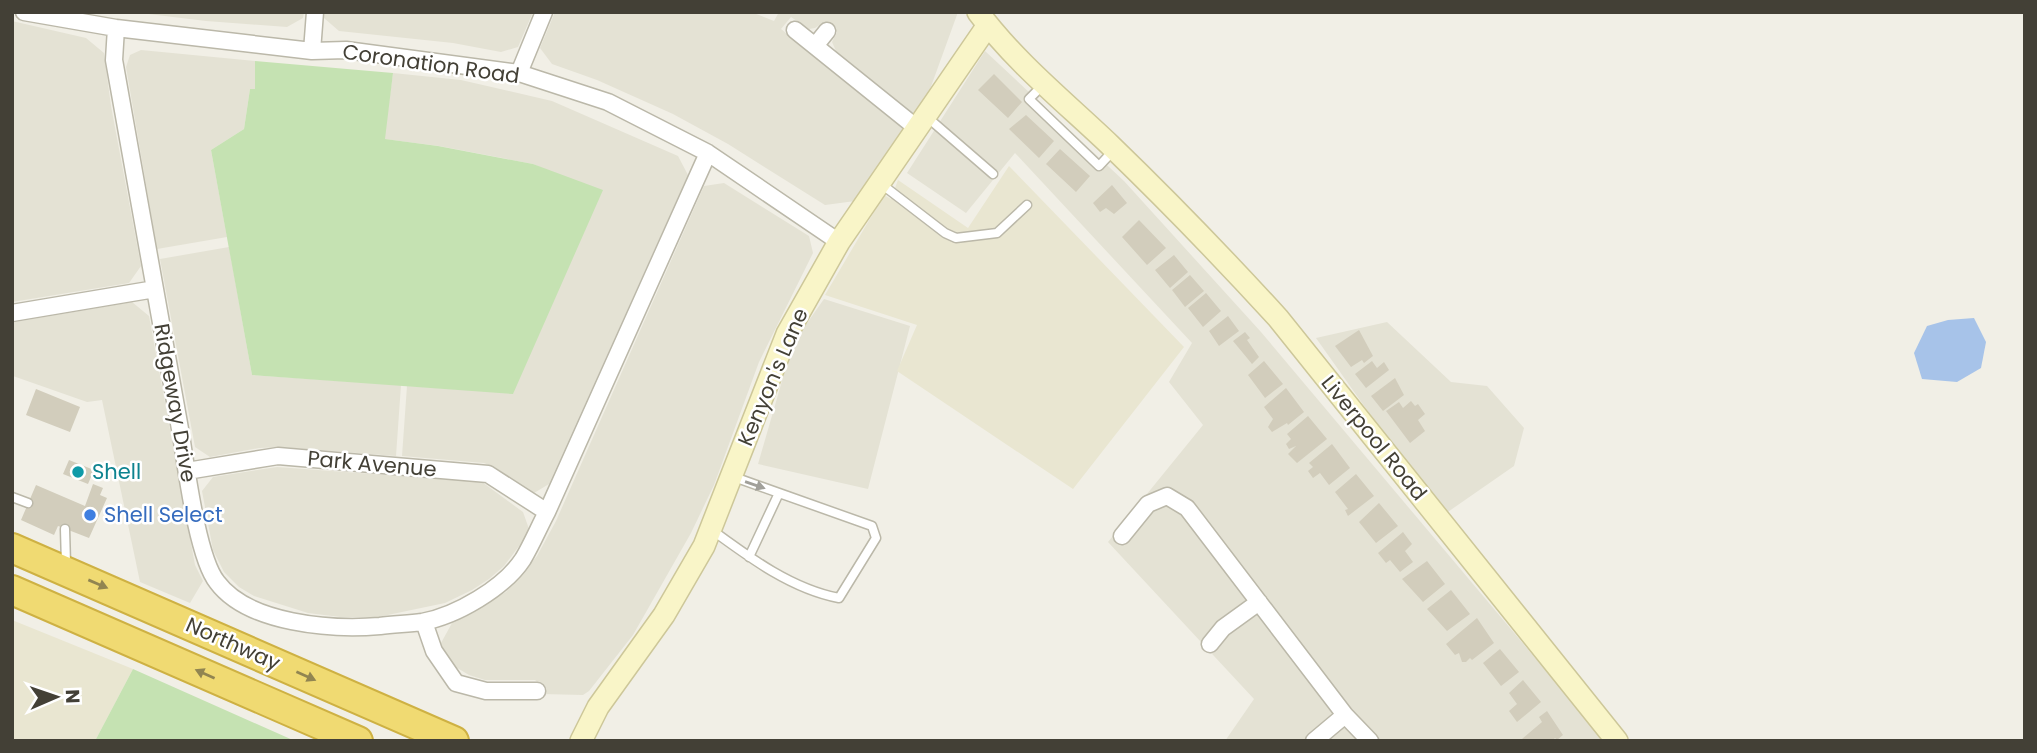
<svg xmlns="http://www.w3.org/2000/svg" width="2037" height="753" viewBox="0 0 2037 753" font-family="Poppins,sans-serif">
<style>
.residential{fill:#e4e2d4}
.education{fill:#e9e6d1}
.green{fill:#c5e2b2}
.water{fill:#a7c3e9}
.building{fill:#d2cdbc}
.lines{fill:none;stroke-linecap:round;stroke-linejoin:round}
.lane-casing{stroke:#bbb8a9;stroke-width:11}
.street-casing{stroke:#bbb8a9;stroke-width:19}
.secondary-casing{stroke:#cdc799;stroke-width:24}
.highway-casing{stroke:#ceb143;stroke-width:32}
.lane{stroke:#fff;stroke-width:8}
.street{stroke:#fff;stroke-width:16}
.secondary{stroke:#f9f5c8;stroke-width:21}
.highway{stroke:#f0da72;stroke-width:28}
.oneway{fill:#a1a09a}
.oneway2{fill:#918551}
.culture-dot{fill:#0f9aa8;stroke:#fff;stroke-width:2.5}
.shop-dot{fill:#3f7fe0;stroke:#fff;stroke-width:2.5}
.labels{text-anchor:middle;stroke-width:5;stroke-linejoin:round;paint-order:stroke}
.street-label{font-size:21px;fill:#434036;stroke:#fff}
.culture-label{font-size:21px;fill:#0d838f;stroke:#fff;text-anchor:start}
.shop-label{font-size:21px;fill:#366cbe;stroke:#fff;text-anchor:start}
</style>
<rect width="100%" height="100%" fill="#f1efe6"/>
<!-- residential -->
<path class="residential" d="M 132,12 L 304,12 L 303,18 L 287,27 L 206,21 Z
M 324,12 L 533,12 L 518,47 L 501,52 L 453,43 L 339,31 L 324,18 Z
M 555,12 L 751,12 L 774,21 L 779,12 L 958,12 L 929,92 L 916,113 L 911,112 L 836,51 L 832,42 L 837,32 L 824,22 L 815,28 L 809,29 L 791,17 L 781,29 L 907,129 L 855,201 L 825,205 L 728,144 L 673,114 L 597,80 L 552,64 L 540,48 Z
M 12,21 L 86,38 L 104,53 L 111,106 L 141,266 L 129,283 L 12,302 Z
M 141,50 L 255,61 L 255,89 L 250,89 L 244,129 L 211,150 L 227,237 L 157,249 L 126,67 L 130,55 Z
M 985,51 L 1124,181 L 1261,332 L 1605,741 L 1225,741 L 1254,699 L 1108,542 L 1203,425 L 1169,382 L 1192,343 L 1015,153 L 966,213 L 907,173 Z
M 393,73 L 461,80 L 552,101 L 678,156 L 688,175 L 549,484 L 534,493 L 496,468 L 484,463 L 402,456 L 407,386 L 513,393 L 551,172 L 533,164 L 439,146 L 384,139 Z
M 724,183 L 809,236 L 813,253 L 759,362 L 714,485 L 691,533 L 633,635 L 589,691 L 583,695 L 542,694 L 542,686 L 535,680 L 485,680 L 469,675 L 454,666 L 446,658 L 441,643 L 452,623 L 506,592 L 537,556 L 556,521 L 704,186 Z
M 229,247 L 252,375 L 401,385 L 396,456 L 281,447 L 259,448 L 210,457 L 195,447 L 160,259 Z
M 824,299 L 910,326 L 868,489 L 758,464 L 793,343 Z
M 132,302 L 149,316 L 195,565 L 203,581 L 190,603 L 140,582 L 102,400 L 87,402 L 13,376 L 12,324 L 15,322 Z
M 1387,322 L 1451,382 L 1487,386 L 1524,428 L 1514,466 L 1442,516 L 1316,338 Z
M 277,467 L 482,482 L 523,512 L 529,529 L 523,541 L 504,566 L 489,579 L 472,590 L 445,603 L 378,617 L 340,617 L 308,613 L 254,596 L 239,587 L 224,572 L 213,550 L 202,491 L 213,477 Z"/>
<!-- education -->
<path class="education" d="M 1009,166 L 1184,347 L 1073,489 L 897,371 L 917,325 L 825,295 L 884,195 L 891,199 L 898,180 L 968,228 Z
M 12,620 L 133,669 L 95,741 L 12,741 Z"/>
<!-- green -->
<path class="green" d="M 255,61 L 393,73 L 385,139 L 438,146 L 533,164 L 603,190 L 513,394 L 252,375 L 211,150 L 244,129 L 250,89 L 255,89 Z
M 133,669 L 295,741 L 95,741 Z"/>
<!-- water -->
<path class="water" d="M 1974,318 L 1986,342 L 1981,368 L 1957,382 L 1922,379 L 1914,353 L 1927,326 L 1948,320 Z"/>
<!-- building -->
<path class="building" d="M 994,74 L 1022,102 L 1008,118 L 978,90 Z
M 1026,115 L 1054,141 L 1039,158 L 1009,129 Z
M 1060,149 L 1090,176 L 1076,192 L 1046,164 Z
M 1112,185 L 1127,203 L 1114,214 L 1106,208 L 1100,212 L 1093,203 Z
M 1139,220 L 1166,248 L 1147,265 L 1122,237 Z
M 1174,255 L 1188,272 L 1170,288 L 1155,270 Z
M 1190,275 L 1204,291 L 1185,307 L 1172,290 Z
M 1206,293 L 1221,311 L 1203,327 L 1188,308 Z
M 1228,316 L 1239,331 L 1219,346 L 1209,331 Z
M 1359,330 L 1373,356 L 1364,363 L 1362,360 L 1351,367 L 1335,346 Z
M 1245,332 L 1250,338 L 1247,340 L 1259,357 L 1252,364 L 1233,341 Z
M 1264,361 L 1283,384 L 1265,398 L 1248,375 Z
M 1372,361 L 1377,368 L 1384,362 L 1389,370 L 1366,388 L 1355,374 Z
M 1395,378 L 1404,395 L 1383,411 L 1371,396 Z
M 1286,388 L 1304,412 L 1288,425 L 1287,423 L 1272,432 L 1268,427 L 1273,419 L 1264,407 Z
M 36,389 L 80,407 L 70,432 L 26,415 Z
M 1411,401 L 1415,406 L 1418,404 L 1425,414 L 1418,420 L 1425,431 L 1410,443 L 1386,411 L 1399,402 L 1403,408 Z
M 1308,416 L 1327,439 L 1297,463 L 1288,454 L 1296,446 L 1289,449 L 1286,444 L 1291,439 L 1287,434 Z
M 1332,444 L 1350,468 L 1329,485 L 1320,473 L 1313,478 L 1308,471 L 1313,467 L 1309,463 Z
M 69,460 L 94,470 L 88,484 L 63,474 Z
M 1356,474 L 1374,496 L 1348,516 L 1345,510 L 1348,509 L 1335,492 Z
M 93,484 L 103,488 L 100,495 L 107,498 L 89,538 L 58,526 L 54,535 L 21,520 L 36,485 L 85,506 Z
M 1379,503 L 1398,526 L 1376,543 L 1359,522 Z
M 1403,532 L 1412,544 L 1405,551 L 1413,562 L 1400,572 L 1390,560 L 1386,563 L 1378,553 Z
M 1427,561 L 1445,584 L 1423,602 L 1402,579 Z
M 1451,590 L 1470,614 L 1447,631 L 1427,609 Z
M 1477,618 L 1494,643 L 1472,660 L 1470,658 L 1466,662 L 1462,662 L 1459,653 L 1455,655 L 1446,644 Z
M 1500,649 L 1519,672 L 1501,686 L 1483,663 Z
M 1523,680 L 1541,702 L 1517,722 L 1509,711 L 1517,704 L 1509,693 Z
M 1547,711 L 1563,735 L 1557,740 L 1555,738 L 1552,741 L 1523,741 L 1522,739 L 1542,722 L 1539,717 Z"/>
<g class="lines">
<!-- lane casing -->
<g class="lane-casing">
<path id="lane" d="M 1042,86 L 1029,99 L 1099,166 L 1113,151
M 927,117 L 993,174
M 880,183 L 945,233 L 956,238 L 997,233 L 1027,205
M 12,497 L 28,503
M 65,529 L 66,564
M 712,530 C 750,558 792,589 839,598 L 876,538 L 872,526 L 734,477
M 749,557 L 779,493"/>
</g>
<!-- street casing -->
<g class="street-casing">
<path id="street" d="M 24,12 L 116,28 L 312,51 L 346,50 L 519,73 L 608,102 L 708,153 L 839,242
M 116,28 L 114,60 C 136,183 158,306 180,429 C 186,465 197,557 217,582 C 248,624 332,630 380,626 C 394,624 408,624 422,622 C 456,616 504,588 523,559 C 532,544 539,527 547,512 L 708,153
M 795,30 L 918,129
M 815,46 L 827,31
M 312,51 L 315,12
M 519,73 L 544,12
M 12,313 L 155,289
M 187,471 L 278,456 L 488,474 L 547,512
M 1122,536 L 1148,504 L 1167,496 L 1187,508 L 1345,715 L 1370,741
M 424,622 L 434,651 L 456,683 L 486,691 L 537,691
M 1210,644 L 1223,628 L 1259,602
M 1314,741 L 1345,715"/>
</g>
<!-- secondary casing -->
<g class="secondary-casing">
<path id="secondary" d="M 978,12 C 1015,62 1066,103 1110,145 C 1168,201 1224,259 1278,318 L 1617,741
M 581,741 L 598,707 L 664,615 L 704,546 L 787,334 L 839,242 L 988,25"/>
</g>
<!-- highway casing -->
<g class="highway-casing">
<path id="highway" d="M 12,548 L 454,741
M 12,590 L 358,741"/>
</g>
<!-- lane -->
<use href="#lane" class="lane"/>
<!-- street -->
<use href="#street" class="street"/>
<!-- secondary -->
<use href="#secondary" class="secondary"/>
<!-- highway -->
<use href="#highway" class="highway"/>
</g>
<!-- one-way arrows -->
<defs><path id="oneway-solid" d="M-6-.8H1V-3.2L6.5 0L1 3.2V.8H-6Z" transform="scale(1.75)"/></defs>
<use class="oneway" href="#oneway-solid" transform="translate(755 485) rotate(19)"/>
<g class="oneway2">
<use href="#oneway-solid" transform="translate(98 584) rotate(23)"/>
<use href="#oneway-solid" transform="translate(205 674) rotate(-156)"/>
<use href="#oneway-solid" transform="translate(306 676) rotate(24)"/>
</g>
<!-- markers -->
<circle class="culture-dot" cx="78" cy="472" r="7"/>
<circle class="shop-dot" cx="90" cy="515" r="7"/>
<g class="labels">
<!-- street labels -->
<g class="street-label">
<text transform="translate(431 64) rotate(8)" y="7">Coronation Road</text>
<text transform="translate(773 377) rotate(-67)" y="7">Kenyon's Lane</text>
<text transform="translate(175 403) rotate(80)" y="7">Ridgeway Drive</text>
<text transform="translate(1374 438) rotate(51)" y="7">Liverpool Road</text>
<text transform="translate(372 464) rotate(5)" y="7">Park Avenue</text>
<text transform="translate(233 644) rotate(24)" y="7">Northway</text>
</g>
<!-- culture labels -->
<g class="culture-label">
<text x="92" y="479">Shell</text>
</g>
<!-- shop labels -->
<g class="shop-label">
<text x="104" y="522">Shell Select</text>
</g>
</g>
<!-- border -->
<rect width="2037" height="753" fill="none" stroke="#434036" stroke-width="28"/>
<!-- north arrow -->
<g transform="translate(56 697) rotate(88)" stroke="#ffffff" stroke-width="5" paint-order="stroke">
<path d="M0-5L12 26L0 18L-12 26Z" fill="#434036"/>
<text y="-10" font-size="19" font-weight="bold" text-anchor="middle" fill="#434036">N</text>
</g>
</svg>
